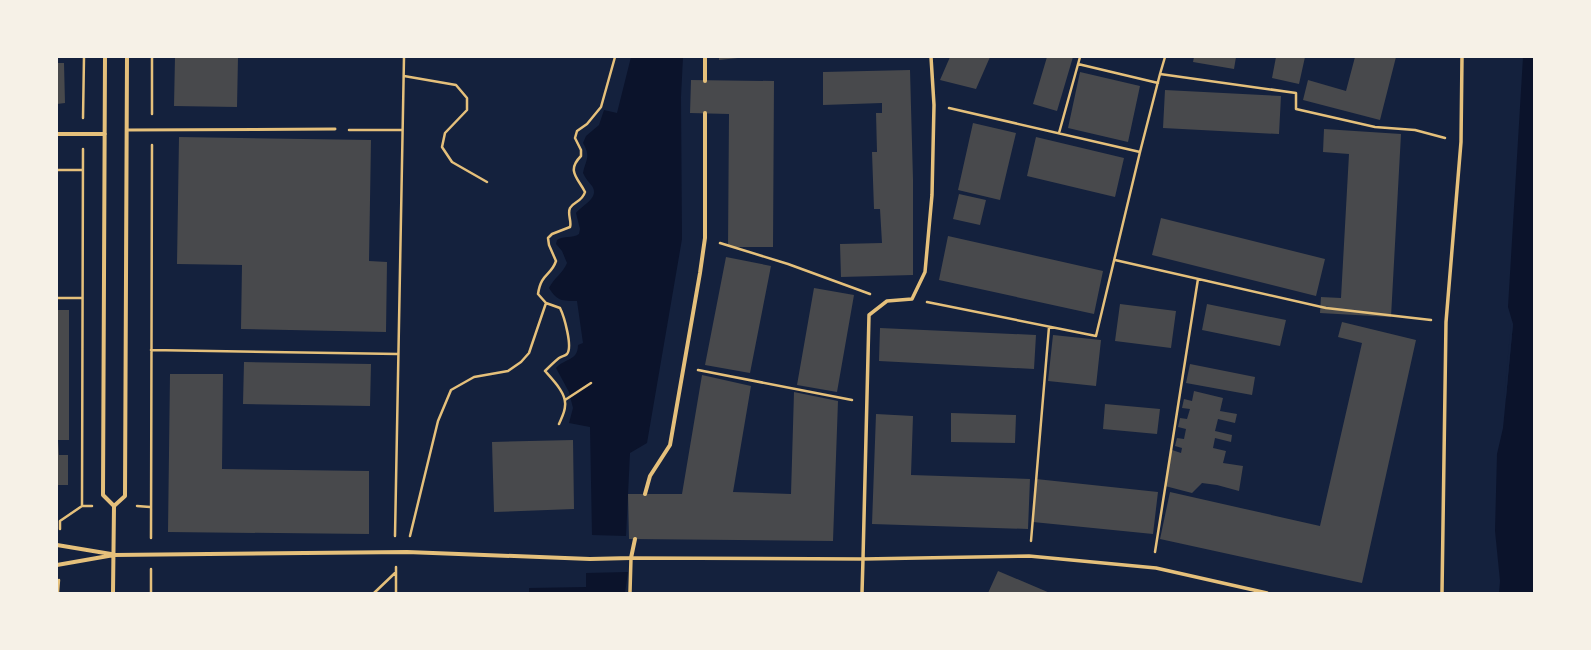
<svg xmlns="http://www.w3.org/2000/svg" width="1591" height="650" viewBox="0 0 1591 650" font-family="'Fira Sans',sans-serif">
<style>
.water{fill:#0b132b}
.pier{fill:#14213d}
.building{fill:#48494c}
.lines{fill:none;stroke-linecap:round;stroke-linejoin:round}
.path{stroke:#e5c07b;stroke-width:2.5}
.service{stroke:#e5c07b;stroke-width:3}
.pedestrian{stroke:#e5c07b;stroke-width:3.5}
.minor{stroke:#e5c07b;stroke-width:4}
</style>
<rect width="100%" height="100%" fill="#14213d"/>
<!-- water -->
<path class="water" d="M 631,57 L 683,57 L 681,97 L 682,239 L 647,443 L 630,453 L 626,536 L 592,535 L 590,427 L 569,423 L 573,408 L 569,392 L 556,368 C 565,358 578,361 578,345 L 583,343 L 577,301 C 562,301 557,301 549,288 C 554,278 563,273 567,263 L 562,251 L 556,244 L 557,240 C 564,235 572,239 579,234 L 580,229 L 576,213 C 582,205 600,198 592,186 C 589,182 585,178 583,173 C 586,159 591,157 583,143 L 586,136 L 599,125 L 604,110 L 617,113 Z
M 1523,57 L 1534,57 L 1534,593 L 1499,593 L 1500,581 L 1495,531 L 1497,454 L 1503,428 L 1513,324 L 1508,307 Z
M 628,572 L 625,593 L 529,593 L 529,588 L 586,587 L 586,573 Z"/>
<!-- pier -->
<path class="pier" d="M 1511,323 L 1513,324 L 1506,398 L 1504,398 Z"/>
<!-- building -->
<path class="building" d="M 175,57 L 238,57 L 237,107 L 174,106 Z
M 719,57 L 738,57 L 738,58 L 719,60 Z
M 950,57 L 990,57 L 976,89 L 940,80 Z
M 1047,57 L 1073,57 L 1057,111 L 1033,104 Z
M 1194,57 L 1236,57 L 1234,69 L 1193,62 Z
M 1276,57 L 1305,57 L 1299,84 L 1272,78 Z
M 1355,57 L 1396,57 L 1380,120 L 1303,100 L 1308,80 L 1346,91 Z
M 57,63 L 64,63 L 65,103 L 57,104 Z
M 910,70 L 913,180 L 913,275 L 841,277 L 840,244 L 882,243 L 880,209 L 874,209 L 872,152 L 877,152 L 876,113 L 882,113 L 882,103 L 823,105 L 823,72 Z
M 1080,72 L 1140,86 L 1128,142 L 1068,128 Z
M 691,80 L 774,81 L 773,247 L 728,247 L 729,114 L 690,113 Z
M 1165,90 L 1281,96 L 1279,134 L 1163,128 Z
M 973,123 L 1016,133 L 1000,200 L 958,190 Z
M 1324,129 L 1401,134 L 1391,317 L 1320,313 L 1321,297 L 1341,298 L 1349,154 L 1323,152 Z
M 179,137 L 371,140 L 369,261 L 387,262 L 386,332 L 241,329 L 242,265 L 177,264 Z
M 1036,137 L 1124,158 L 1115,197 L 1027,176 Z
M 959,194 L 986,200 L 980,225 L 953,219 Z
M 1161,218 L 1325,259 L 1316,296 L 1152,255 Z
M 948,236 L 1103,271 L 1094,314 L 939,280 Z
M 726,257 L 771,266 L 750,373 L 705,365 Z
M 814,288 L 854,295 L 837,392 L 797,385 Z
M 1120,304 L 1176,311 L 1171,348 L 1115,341 Z
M 1207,304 L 1286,320 L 1280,346 L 1202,330 Z
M 57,310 L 69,310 L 69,440 L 58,440 L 59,455 L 68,455 L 68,485 L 57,485 Z
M 1342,322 L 1416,340 L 1362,583 L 1160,539 L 1170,492 L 1320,526 L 1362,343 L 1338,337 Z
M 880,328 L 1036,335 L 1034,369 L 879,361 Z
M 1053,335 L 1101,340 L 1096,386 L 1048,381 Z
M 244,362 L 371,364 L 370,406 L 243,404 Z
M 1190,364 L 1255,377 L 1252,395 L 1186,383 Z
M 170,374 L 223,374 L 222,469 L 369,471 L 369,534 L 168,532 Z
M 702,375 L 751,386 L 733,492 L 791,494 L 794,392 L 838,401 L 833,541 L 629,539 L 628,494 L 682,494 Z
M 1194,391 L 1223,398 L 1220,411 L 1237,414 L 1235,423 L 1218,419 L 1215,431 L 1232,435 L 1231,442 L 1215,438 L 1213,448 L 1226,451 L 1223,463 L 1243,466 L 1239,491 L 1217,485 L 1202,483 L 1192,493 L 1165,486 L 1172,450 L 1181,453 L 1182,448 L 1175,446 L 1177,438 L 1184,439 L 1186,429 L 1178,427 L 1180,418 L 1187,419 L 1190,409 L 1182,408 L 1184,399 L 1192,401 Z
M 1105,404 L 1160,409 L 1157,434 L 1103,429 Z
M 951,413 L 1016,415 L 1015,443 L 951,442 Z
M 876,414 L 913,416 L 911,475 L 1030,479 L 1028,529 L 872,524 Z
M 573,440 L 574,509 L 494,512 L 492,442 Z
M 1036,479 L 1158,492 L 1153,534 L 1033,522 Z
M 998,571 L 1050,593 L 988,593 Z"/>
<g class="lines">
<!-- path -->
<path class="path" d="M 152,57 L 152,114
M 1165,57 L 1160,74 L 1296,93 L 1296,109 L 1375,127 L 1415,130 L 1445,138
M 1078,64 L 1158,83
M 404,76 L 456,85 L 467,98 L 467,110 L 445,133 L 442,147 L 452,162 L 487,182
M 949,108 L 1140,152
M 83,118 L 84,57
M 349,130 L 402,130
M 1059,133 L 1080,57
M 57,170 L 83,170
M 720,243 L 788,264 L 870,294
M 1115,260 L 1326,308 L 1431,320
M 57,298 L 82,298
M 927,302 L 1096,336 L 1140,152 L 1160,74
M 151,350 L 398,354
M 698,370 L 852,400
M 565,400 L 591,383
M 559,424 C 561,419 565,412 565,406 C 567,394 553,380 545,371 C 550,366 554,362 559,358 C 562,356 565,356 567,354 C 573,347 564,316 560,308 L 546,303 L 538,294 C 541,273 551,276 556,261 L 549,245 L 548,238 L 552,234 L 570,227 C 572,221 567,214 570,208 C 574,201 582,202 585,192 C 578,178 566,171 581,156 L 581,150 L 575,138 L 577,131 L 587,124 L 601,107 L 615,57
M 82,506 L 92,506
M 137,506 L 150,507
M 60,529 L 60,521 L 82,506 L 83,149
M 395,536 L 404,57
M 410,536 L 438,421 L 451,390 L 474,377 L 508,371 L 521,362 L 529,353 L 546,303
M 151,538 L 152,145
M 1031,541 L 1049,327
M 1155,552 L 1198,279
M 151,569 L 151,593
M 58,592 L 59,580
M 374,593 L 395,573
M 396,593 L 396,567"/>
<!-- service -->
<path class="service" d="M 127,130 L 335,129"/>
<!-- pedestrian -->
<path class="pedestrian" d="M 931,57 L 934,105 L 932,195 L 925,272 L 912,299 L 887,301 L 869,315 L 863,559 L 1029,556 L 1156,568 L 1267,593
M 630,592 L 631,558 L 863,559 L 862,593
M 1442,593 L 1446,322 L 1461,142 L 1462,57"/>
<!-- minor -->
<path class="minor" d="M 105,57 L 103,495 L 114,506 L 113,593
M 705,81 L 705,57
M 57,134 L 105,134
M 645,494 L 650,476 L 670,445 L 700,273 L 705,238 L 705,113
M 114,506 L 125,496 L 127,57
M 57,545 L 111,554
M 57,565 L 114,555 L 407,552 L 590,559 L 631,558 L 635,539"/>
</g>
<!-- border -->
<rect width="1591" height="650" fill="none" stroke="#f6f1e7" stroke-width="116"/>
</svg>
